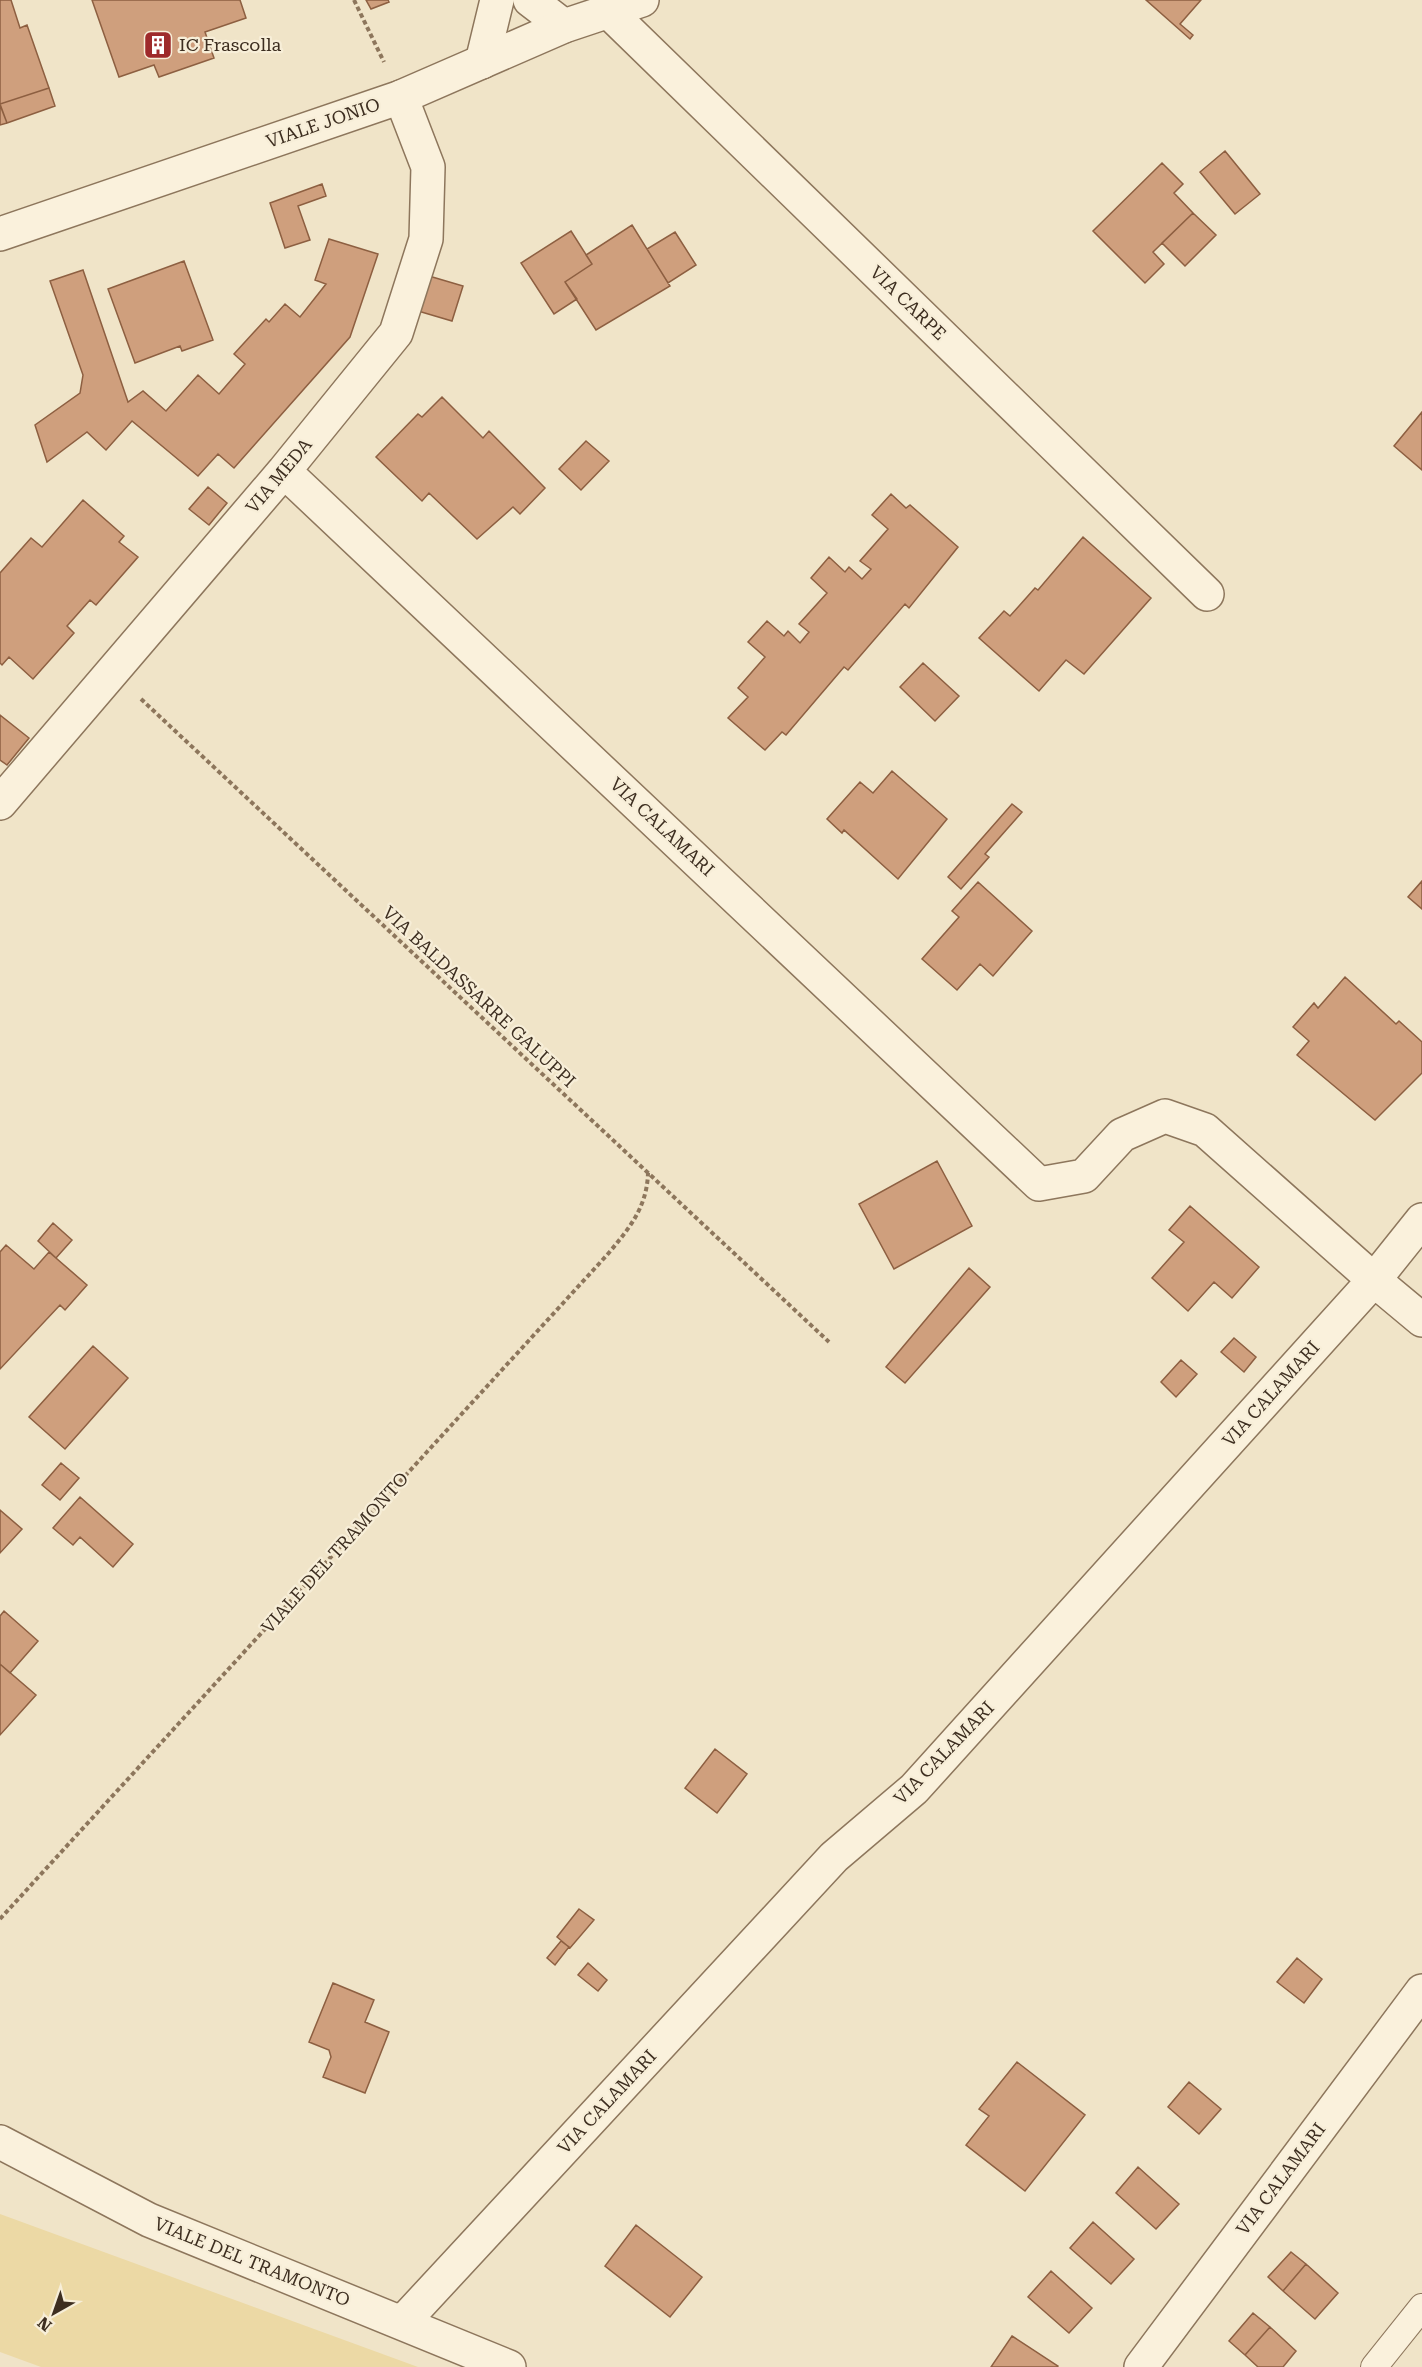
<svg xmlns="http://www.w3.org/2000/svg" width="1422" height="2367" viewBox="0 0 1422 2367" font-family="'Roboto Serif',serif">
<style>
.sand{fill:#ecd9a5}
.building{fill:#cf9f7d;stroke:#8d5f41;stroke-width:1.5}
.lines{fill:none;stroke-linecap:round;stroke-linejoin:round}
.service-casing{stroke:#8d765c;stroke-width:28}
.minor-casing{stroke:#8d765c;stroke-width:36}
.tertiary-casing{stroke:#8d765c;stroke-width:36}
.path{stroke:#8d765c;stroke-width:4;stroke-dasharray:4.5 3;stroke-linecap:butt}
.service{stroke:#faf1dc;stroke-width:26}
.minor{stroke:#faf1dc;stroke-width:33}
.tertiary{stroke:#faf1dc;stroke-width:33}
.labels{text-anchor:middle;stroke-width:4.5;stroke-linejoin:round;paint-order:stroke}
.poi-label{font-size:18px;fill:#3d2e20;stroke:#f7eed8;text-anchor:start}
.street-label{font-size:18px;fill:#3d2e20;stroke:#f7eed8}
</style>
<rect width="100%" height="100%" fill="#f0e4c8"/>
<!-- sand -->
<path class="sand" d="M 0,2214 L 418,2367 L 41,2367 L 0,2352 Z"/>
<!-- building -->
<path class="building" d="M 0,0 L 11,0 L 20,28 L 27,25 L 49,88 L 0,104 Z
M 92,0 L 240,0 L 246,18 L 205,32 L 214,58 L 159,77 L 154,65 L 119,77 Z
M 366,0 L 388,0 L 389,2 L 371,9 Z
M 1146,0 L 1201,0 L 1180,24 L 1193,35 L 1190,39 Z
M 49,88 L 55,106 L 7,123 L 0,104 Z
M 0,105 L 7,123 L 0,125 Z
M 1225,151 L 1260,194 L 1235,214 L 1200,172 Z
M 1162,163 L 1183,184 L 1174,193 L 1193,213 L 1153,252 L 1164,264 L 1145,283 L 1093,231 Z
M 322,184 L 326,196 L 298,206 L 310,240 L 285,248 L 270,203 Z
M 1193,213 L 1216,235 L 1185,266 L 1162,243 Z
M 632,225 L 670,286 L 596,330 L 565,282 L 592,264 L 586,255 Z
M 571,231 L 592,264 L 565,282 L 577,299 L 554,314 L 521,263 Z
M 675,232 L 696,265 L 668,283 L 647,249 Z
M 329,239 L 378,254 L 350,337 L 234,468 L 218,454 L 198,476 L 132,421 L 106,450 L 87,432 L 47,462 L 35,425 L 80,393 L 83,375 L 50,281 L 83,270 L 128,402 L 143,391 L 166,411 L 198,375 L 219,394 L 245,364 L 234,354 L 266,319 L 269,322 L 285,304 L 300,317 L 326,284 L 315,280 Z
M 184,261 L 213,340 L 182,351 L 180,346 L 135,363 L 108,289 Z
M 429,276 L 463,286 L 452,321 L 418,311 Z
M 442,397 L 483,438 L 489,431 L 545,488 L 520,514 L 513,507 L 477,539 L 429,493 L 422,501 L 376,457 L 418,414 L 422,417 Z
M 1422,412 L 1422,470 L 1394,446 Z
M 586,441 L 609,461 L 581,490 L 559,469 Z
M 208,487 L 227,503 L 209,525 L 189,509 Z
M 891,494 L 906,508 L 910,505 L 958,547 L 909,608 L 905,604 L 848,670 L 844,667 L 786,735 L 782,732 L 765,750 L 728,718 L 748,697 L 738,688 L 765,657 L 748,642 L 767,621 L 784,636 L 788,631 L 800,643 L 809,632 L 799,624 L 827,593 L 811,578 L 829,557 L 845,572 L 849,567 L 862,579 L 871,569 L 860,561 L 888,529 L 872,515 Z
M 83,500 L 124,536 L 119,542 L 138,557 L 96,605 L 90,600 L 67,626 L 74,633 L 33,679 L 9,657 L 2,665 L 0,663 L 0,573 L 31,538 L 42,547 Z
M 1083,537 L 1151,598 L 1084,674 L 1066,660 L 1039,691 L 979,638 L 1004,611 L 1010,616 L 1035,588 L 1038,590 Z
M 923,663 L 959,696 L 935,721 L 900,687 Z
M 0,715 L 29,738 L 7,765 L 0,760 Z
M 892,771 L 947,819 L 898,879 L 844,830 L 842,833 L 827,819 L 860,782 L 873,793 Z
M 1012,804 L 1022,812 L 985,854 L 989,857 L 961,889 L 948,877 Z
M 1422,881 L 1422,909 L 1408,897 Z
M 978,882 L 1032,931 L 993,976 L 980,964 L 957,990 L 922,959 L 959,917 L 952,911 Z
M 1345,977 L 1396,1024 L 1399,1021 L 1422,1042 L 1422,1073 L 1375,1120 L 1297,1055 L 1309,1041 L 1293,1027 L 1314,1003 L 1318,1008 Z
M 937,1161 L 972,1226 L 894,1269 L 859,1204 Z
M 1190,1206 L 1259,1267 L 1232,1298 L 1214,1282 L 1188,1311 L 1152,1278 L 1184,1242 L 1169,1230 Z
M 53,1223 L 72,1240 L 56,1258 L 38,1241 Z
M 6,1245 L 34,1269 L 49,1252 L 87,1285 L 65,1310 L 60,1305 L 0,1369 L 0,1252 Z
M 969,1268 L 990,1287 L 905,1383 L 886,1367 Z
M 1234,1338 L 1256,1357 L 1244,1372 L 1221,1352 Z
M 93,1346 L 128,1378 L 65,1449 L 29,1417 Z
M 1181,1360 L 1197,1374 L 1176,1397 L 1161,1382 Z
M 61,1463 L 79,1478 L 60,1500 L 42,1485 Z
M 80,1497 L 133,1544 L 113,1567 L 80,1537 L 73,1545 L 53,1528 Z
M 0,1510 L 22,1529 L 0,1553 Z
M 4,1611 L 38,1641 L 10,1673 L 0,1664 L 0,1616 Z
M 0,1664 L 36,1695 L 0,1735 Z
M 715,1749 L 747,1774 L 717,1813 L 685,1788 Z
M 579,1909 L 594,1920 L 570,1948 L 557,1937 Z
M 561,1941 L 569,1947 L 555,1965 L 547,1958 Z
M 1297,1958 L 1322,1979 L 1304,2003 L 1277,1982 Z
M 588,1963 L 607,1980 L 598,1991 L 578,1975 Z
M 333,1983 L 374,2000 L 365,2022 L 389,2032 L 365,2093 L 323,2077 L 331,2057 L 329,2050 L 309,2042 Z
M 1017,2062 L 1085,2115 L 1025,2191 L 966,2145 L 989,2116 L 979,2109 Z
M 1189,2082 L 1221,2109 L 1199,2134 L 1168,2107 Z
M 1138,2167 L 1179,2204 L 1156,2229 L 1116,2193 Z
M 1093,2222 L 1134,2259 L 1111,2284 L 1070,2248 Z
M 636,2225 L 702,2277 L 670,2317 L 605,2266 Z
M 1291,2252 L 1306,2264 L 1283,2291 L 1268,2277 Z
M 1306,2264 L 1338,2293 L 1315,2319 L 1283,2291 Z
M 1051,2271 L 1092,2308 L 1069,2333 L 1028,2297 Z
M 1253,2313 L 1270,2327 L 1245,2355 L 1229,2341 Z
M 1270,2327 L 1296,2351 L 1283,2367 L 1258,2367 L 1245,2355 Z
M 1012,2336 L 1058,2366 L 1057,2367 L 991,2367 Z"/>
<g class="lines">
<!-- service casing -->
<g class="service-casing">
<path id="service" d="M 1374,2367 L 1422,2307"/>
</g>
<!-- minor casing -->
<g class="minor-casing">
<path id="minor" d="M 530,0 L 564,26
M 609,12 L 1207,594
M 482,62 L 497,0
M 284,471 L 1039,1184 L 1084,1176 L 1122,1135 L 1165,1116 L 1205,1130 L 1374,1280 L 1422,1320
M 0,803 L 284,471 L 396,333 L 426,239 L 428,167 L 401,97
M 0,2142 L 149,2220 L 509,2367
M 402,2323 L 834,1857 L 914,1789 L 1374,1280 L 1422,1220
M 1141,2367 L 1422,1991"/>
</g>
<!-- tertiary casing -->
<g class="tertiary-casing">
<path id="tertiary" d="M 0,234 L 401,97 L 564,26 L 642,0"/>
</g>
<!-- path -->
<path class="path" d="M 354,0 L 384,62
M 141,699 L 829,1342
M 0,1919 L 607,1255 C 628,1230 647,1208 648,1173"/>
<!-- service -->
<use href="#service" class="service"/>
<!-- minor -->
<use href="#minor" class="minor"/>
<!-- tertiary -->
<use href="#tertiary" class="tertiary"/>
</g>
<!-- icons -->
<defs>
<g id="building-square" transform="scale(1.5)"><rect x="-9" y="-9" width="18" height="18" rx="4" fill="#9e2a2b" stroke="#f7eed8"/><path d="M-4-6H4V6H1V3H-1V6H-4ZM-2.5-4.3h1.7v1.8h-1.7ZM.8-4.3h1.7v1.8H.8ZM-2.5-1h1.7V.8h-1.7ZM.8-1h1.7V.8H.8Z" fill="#fff"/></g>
</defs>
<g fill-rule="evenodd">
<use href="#building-square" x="158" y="45"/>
</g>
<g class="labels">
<!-- poi labels -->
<g class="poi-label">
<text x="179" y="51">IC Frascolla</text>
</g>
<!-- street labels -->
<g class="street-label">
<text transform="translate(323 123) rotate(-19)" y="6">VIALE JONIO</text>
<text transform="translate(908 303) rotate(44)" y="6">VIA CARPE</text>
<text transform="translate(279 476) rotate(-50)" y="6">VIA MEDA</text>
<text transform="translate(662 827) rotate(43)" y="6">VIA CALAMARI</text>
<text transform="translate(479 997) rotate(43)" y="6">VIA BALDASSARRE GALUPPI</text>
<text transform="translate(1271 1394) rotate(-48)" y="6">VIA CALAMARI</text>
<text transform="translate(335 1553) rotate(-48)" y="6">VIALE DEL TRAMONTO</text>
<text transform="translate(944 1753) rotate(-46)" y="6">VIA CALAMARI</text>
<text transform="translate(607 2102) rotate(-47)" y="6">VIA CALAMARI</text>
<text transform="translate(1281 2179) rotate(-53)" y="6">VIA CALAMARI</text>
<text transform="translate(252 2262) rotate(22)" y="6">VIALE DEL TRAMONTO</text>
</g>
</g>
<!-- north arrow -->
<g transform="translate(54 2313) rotate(220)" stroke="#f7eed8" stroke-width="4.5" paint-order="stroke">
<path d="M0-4.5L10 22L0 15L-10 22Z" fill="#3d2e20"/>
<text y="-9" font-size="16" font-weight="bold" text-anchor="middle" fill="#3d2e20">N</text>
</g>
</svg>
